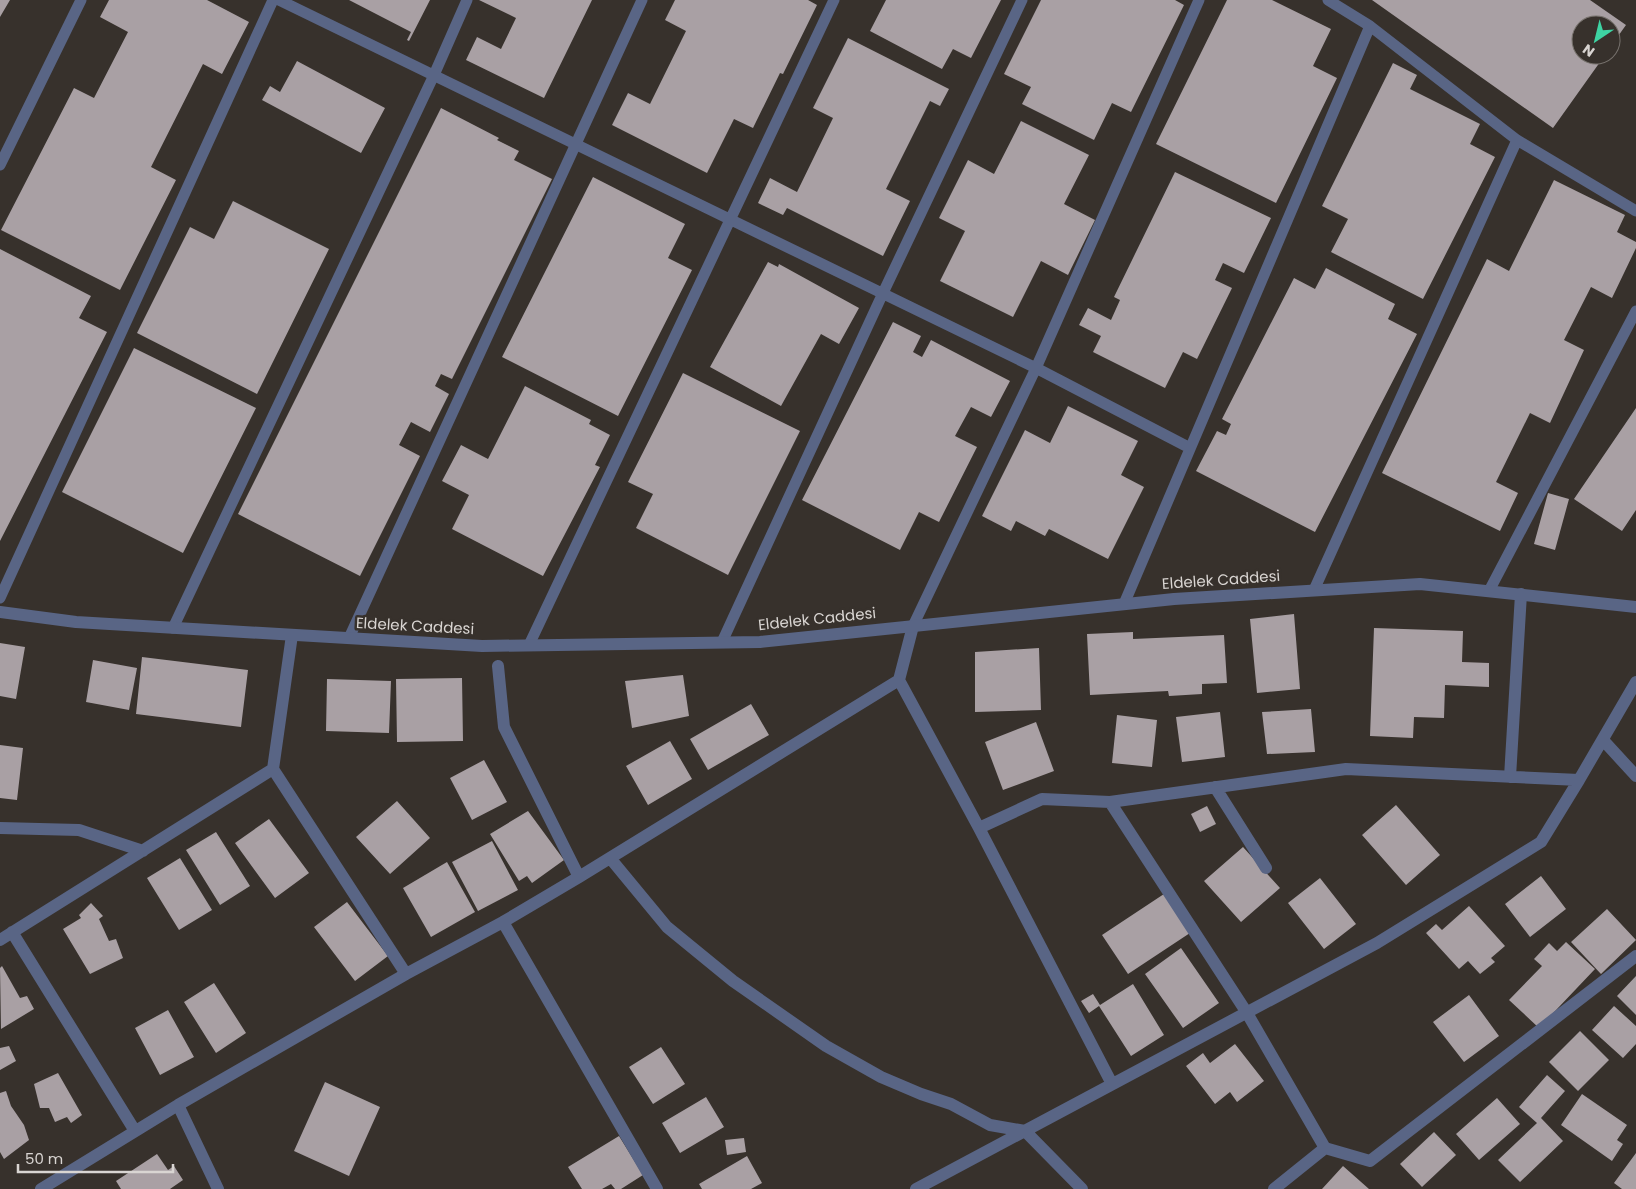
<svg xmlns="http://www.w3.org/2000/svg" width="1636" height="1189" viewBox="0 0 1636 1189" font-family="Poppins,sans-serif">
<style>
.building{fill:#a9a0a4}
.lines{fill:none;stroke-linecap:round;stroke-linejoin:round}
.service{stroke:#596585;stroke-width:11}
.minor{stroke:#596585;stroke-width:12}
.tertiary{stroke:#596585;stroke-width:12}
.labels{text-anchor:middle;stroke-width:5;stroke-linejoin:round;paint-order:stroke}
.street-label{font-size:15px;fill:#d9d5d2;stroke:#37312c}
</style>
<rect width="100%" height="100%" fill="#37312c"/>
<!-- building -->
<path class="building" d="M 0,0 L 10,0 L 0,17 Z
M 109,0 L 207,0 L 249,22 L 222,74 L 203,64 L 151,167 L 176,180 L 120,290 L 1,230 L 74,88 L 94,98 L 128,32 L 100,17 Z
M 349,0 L 430,0 L 409,41 L 407,40 L 411,32 Z
M 479,0 L 592,0 L 544,98 L 466,60 L 477,37 L 501,49 L 516,18 Z
M 675,0 L 808,0 L 817,5 L 783,74 L 780,73 L 753,128 L 734,119 L 707,173 L 612,125 L 628,93 L 650,104 L 686,31 L 665,20 Z
M 886,0 L 1001,0 L 971,58 L 953,49 L 942,69 L 870,31 Z
M 1041,0 L 1175,0 L 1184,5 L 1131,112 L 1112,103 L 1094,140 L 1022,104 L 1031,87 L 1004,74 Z
M 1227,0 L 1272,0 L 1331,29 L 1313,66 L 1337,78 L 1276,203 L 1156,144 Z
M 1372,0 L 1590,0 L 1626,25 L 1611,46 L 1611,25 L 1581,25 L 1581,55 L 1605,55 L 1553,128 Z
M 848,38 L 949,89 L 940,106 L 930,101 L 886,189 L 910,201 L 883,256 L 787,208 L 783,215 L 758,203 L 770,178 L 797,192 L 833,118 L 813,108 Z
M 297,61 L 385,108 L 361,153 L 262,100 L 270,86 L 280,92 Z
M 1393,63 L 1417,75 L 1410,89 L 1480,124 L 1470,144 L 1495,157 L 1423,299 L 1331,252 L 1348,219 L 1322,206 Z
M 441,108 L 499,138 L 497,140 L 519,151 L 514,160 L 552,179 L 452,379 L 441,374 L 435,386 L 449,394 L 430,432 L 411,422 L 399,445 L 420,456 L 360,576 L 238,514 Z
M 1021,121 L 1089,155 L 1064,204 L 1095,220 L 1068,275 L 1041,261 L 1013,317 L 940,281 L 965,231 L 939,218 L 968,160 L 994,174 Z
M 1175,172 L 1271,218 L 1244,273 L 1223,263 L 1215,280 L 1232,288 L 1197,359 L 1183,352 L 1165,388 L 1093,352 L 1101,336 L 1079,325 L 1088,308 L 1111,320 L 1120,300 L 1114,297 Z
M 593,177 L 685,224 L 668,258 L 692,270 L 618,416 L 502,357 Z
M 1554,180 L 1625,215 L 1617,232 L 1636,242 L 1636,248 L 1612,298 L 1591,287 L 1564,340 L 1584,350 L 1550,423 L 1530,413 L 1496,482 L 1518,493 L 1500,531 L 1382,473 L 1487,259 L 1509,271 Z
M 233,201 L 329,249 L 257,394 L 137,333 L 190,227 L 214,239 Z
M 0,249 L 91,296 L 79,318 L 107,332 L 0,541 Z
M 768,262 L 778,267 L 779,264 L 859,308 L 839,344 L 821,334 L 781,406 L 710,367 Z
M 1326,268 L 1395,304 L 1388,319 L 1417,334 L 1315,532 L 1196,471 L 1217,431 L 1226,435 L 1231,424 L 1222,419 L 1294,278 L 1315,289 Z
M 893,322 L 921,336 L 913,352 L 922,357 L 931,340 L 1010,381 L 991,417 L 971,407 L 955,436 L 977,447 L 939,522 L 919,512 L 900,550 L 802,500 Z
M 134,348 L 256,408 L 183,553 L 62,492 Z
M 683,373 L 800,431 L 728,575 L 636,528 L 653,494 L 628,482 Z
M 525,386 L 591,420 L 589,424 L 610,435 L 595,465 L 600,467 L 543,576 L 452,529 L 469,495 L 442,481 L 461,445 L 488,459 Z
M 1068,406 L 1138,441 L 1121,475 L 1144,487 L 1108,559 L 1049,529 L 1045,536 L 1016,521 L 1011,531 L 982,516 L 1025,430 L 1050,443 Z
M 1636,408 L 1636,510 L 1622,531 L 1574,499 Z
M 1548,493 L 1569,499 L 1555,550 L 1534,544 Z
M 1294,614 L 1300,689 L 1257,693 L 1250,619 Z
M 1374,628 L 1463,631 L 1462,662 L 1489,663 L 1489,687 L 1445,685 L 1444,718 L 1414,717 L 1413,738 L 1370,736 Z
M 1133,632 L 1133,639 L 1224,635 L 1227,683 L 1202,684 L 1202,694 L 1169,696 L 1168,691 L 1090,695 L 1087,634 Z
M 0,643 L 25,647 L 16,699 L 0,696 Z
M 1039,648 L 1041,710 L 975,712 L 975,652 Z
M 142,657 L 248,670 L 241,727 L 136,714 Z
M 93,660 L 137,668 L 129,710 L 86,702 Z
M 683,675 L 689,716 L 632,728 L 625,681 Z
M 462,678 L 463,741 L 397,742 L 396,679 Z
M 327,679 L 391,681 L 389,733 L 326,731 Z
M 751,704 L 769,735 L 708,770 L 690,739 Z
M 1311,709 L 1315,752 L 1267,754 L 1262,712 Z
M 1220,712 L 1225,757 L 1182,762 L 1176,717 Z
M 1117,715 L 1157,720 L 1152,767 L 1112,763 Z
M 1036,722 L 1054,771 L 1003,790 L 985,742 Z
M 670,741 L 692,779 L 648,805 L 626,766 Z
M 0,745 L 23,748 L 17,800 L 0,798 Z
M 484,760 L 507,802 L 472,820 L 450,778 Z
M 397,801 L 430,838 L 390,874 L 356,837 Z
M 1396,805 L 1440,855 L 1406,885 L 1362,835 Z
M 1207,806 L 1216,824 L 1200,832 L 1191,814 Z
M 528,811 L 564,860 L 532,883 L 527,876 L 519,881 L 490,834 Z
M 269,819 L 309,873 L 275,898 L 235,843 Z
M 216,832 L 250,886 L 220,905 L 186,850 Z
M 492,841 L 518,890 L 478,911 L 452,862 Z
M 1243,847 L 1280,888 L 1241,922 L 1204,881 Z
M 180,858 L 212,910 L 179,930 L 147,878 Z
M 447,862 L 475,912 L 431,937 L 403,888 Z
M 1541,876 L 1566,909 L 1530,937 L 1505,904 Z
M 1320,878 L 1356,924 L 1324,949 L 1288,903 Z
M 1167,892 L 1193,931 L 1128,974 L 1102,935 Z
M 347,902 L 388,956 L 355,981 L 314,927 Z
M 91,903 L 103,916 L 99,919 L 109,941 L 116,939 L 123,958 L 90,974 L 63,929 L 81,918 L 79,915 Z
M 1469,906 L 1505,946 L 1491,958 L 1495,962 L 1480,974 L 1468,961 L 1459,969 L 1426,933 L 1436,924 L 1442,930 Z
M 1607,909 L 1636,940 L 1601,974 L 1571,942 Z
M 1566,942 L 1595,969 L 1539,1028 L 1509,1000 L 1542,966 L 1534,959 L 1549,943 L 1557,951 Z
M 1181,948 L 1219,1003 L 1183,1028 L 1145,974 Z
M 2,966 L 20,998 L 27,996 L 34,1009 L 1,1029 L 0,968 Z
M 1636,976 L 1636,1015 L 1617,996 Z
M 214,983 L 246,1033 L 216,1053 L 184,1002 Z
M 1133,984 L 1164,1035 L 1131,1056 L 1099,1006 L 1089,1013 L 1081,1001 L 1093,994 L 1100,1005 Z
M 1469,995 L 1499,1036 L 1464,1062 L 1433,1022 Z
M 1614,1006 L 1636,1026 L 1636,1044 L 1623,1058 L 1592,1030 Z
M 168,1010 L 194,1057 L 160,1075 L 135,1028 Z
M 1580,1031 L 1609,1060 L 1578,1091 L 1549,1062 Z
M 1235,1044 L 1264,1081 L 1237,1102 L 1230,1092 L 1215,1104 L 1186,1066 L 1203,1053 L 1210,1063 Z
M 9,1046 L 16,1061 L 0,1070 L 0,1048 Z
M 661,1047 L 685,1084 L 653,1104 L 629,1067 Z
M 58,1073 L 82,1115 L 71,1123 L 67,1117 L 55,1122 L 49,1108 L 40,1108 L 34,1084 Z
M 1547,1075 L 1565,1091 L 1541,1118 L 1563,1141 L 1520,1182 L 1498,1160 L 1537,1123 L 1519,1107 Z
M 325,1082 L 380,1107 L 349,1176 L 294,1151 Z
M 6,1091 L 11,1106 L 24,1125 L 29,1140 L 4,1159 L 0,1152 L 0,1093 Z
M 1582,1094 L 1627,1125 L 1617,1140 L 1623,1144 L 1612,1161 L 1561,1125 Z
M 706,1097 L 724,1127 L 680,1153 L 662,1123 Z
M 1497,1098 L 1520,1124 L 1479,1160 L 1456,1134 Z
M 1434,1132 L 1456,1155 L 1422,1187 L 1400,1164 Z
M 619,1136 L 643,1175 L 621,1189 L 615,1189 L 611,1184 L 602,1189 L 582,1189 L 568,1167 Z
M 744,1138 L 746,1152 L 727,1155 L 725,1140 Z
M 1636,1153 L 1636,1189 L 1622,1189 L 1614,1183 Z
M 157,1154 L 168,1170 L 174,1166 L 183,1180 L 170,1189 L 121,1189 L 116,1181 Z
M 747,1156 L 762,1183 L 751,1189 L 702,1189 L 699,1184 Z
M 1343,1166 L 1369,1189 L 1322,1189 Z"/>
<g class="lines">
<!-- service -->
<path class="service" d="M 279,0 L 1036,368 L 1190,448
M 1328,0 L 1370,26 L 1517,140 L 1636,211
M 0,165 L 81,0
M 1314,590 L 1517,140
M 1489,591 L 1636,311
M 0,598 L 273,0
M 1124,604 L 1370,26
M 913,626 L 1036,368 L 1199,0
M 173,628 L 434,75 L 467,0
M 349,638 L 642,0
M 722,642 L 883,293 L 1022,0
M 529,645 L 834,0"/>
<!-- minor -->
<path class="minor" d="M 292,635 L 273,769 L 406,974
M 498,666 L 504,727 L 579,877
M 899,680 L 979,828 L 1112,1084
M 1603,740 L 1636,776
M 1510,777 L 1521,594
M 1215,787 L 1266,868
M 1110,802 L 1247,1013 L 1325,1148 L 1370,1161 L 1636,956
M 0,828 L 79,830 L 143,851
M 979,828 L 1042,799 L 1110,802 L 1346,769 L 1579,780
M 610,858 L 667,927 L 733,981 L 826,1046 L 881,1077 L 921,1094 L 951,1104 L 990,1125 L 1025,1131 L 1082,1189
M 503,922 L 657,1189
M 12,932 L 135,1131
M 0,940 L 273,769
M 178,1105 L 218,1189
M 41,1189 L 178,1105 L 406,974 L 503,922 L 579,877 L 899,680 L 913,626
M 916,1189 L 1377,943 L 1541,842 L 1579,780 L 1636,682
M 1274,1189 L 1325,1148"/>
<!-- tertiary -->
<path class="tertiary" d="M 0,612 L 76,622 L 482,646 L 760,642 L 1174,599 L 1420,584 L 1636,607"/>
</g>
<g class="labels">
<!-- street labels -->
<g class="street-label">
<text transform="translate(1221 580) rotate(-4)" y="5">Eldelek Caddesi</text>
<text transform="translate(817 619) rotate(-6)" y="5">Eldelek Caddesi</text>
<text transform="translate(415 626) rotate(3)" y="5">Eldelek Caddesi</text>
</g>
</g>
<!-- north arrow -->
<g transform="translate(1596 40) rotate(215)"><circle r="24" fill="#37312c" stroke="#78736e"/>
<path d="M0-4L9 19L0 12L-9 19Z" fill="#3ed4a3"/>
<text y="-8" font-size="14" font-weight="bold" text-anchor="middle" fill="#d9d5d2">N</text>
</g>
<!-- scale -->
<path d="M18 1164v8h155v-8" fill="none" stroke="#d9d5d2" stroke-width="2.5"/>
<text x="25" y="1164" font-size="15" fill="#d9d5d2" stroke="#37312c" stroke-width="4" paint-order="stroke">50 m</text>
</svg>
